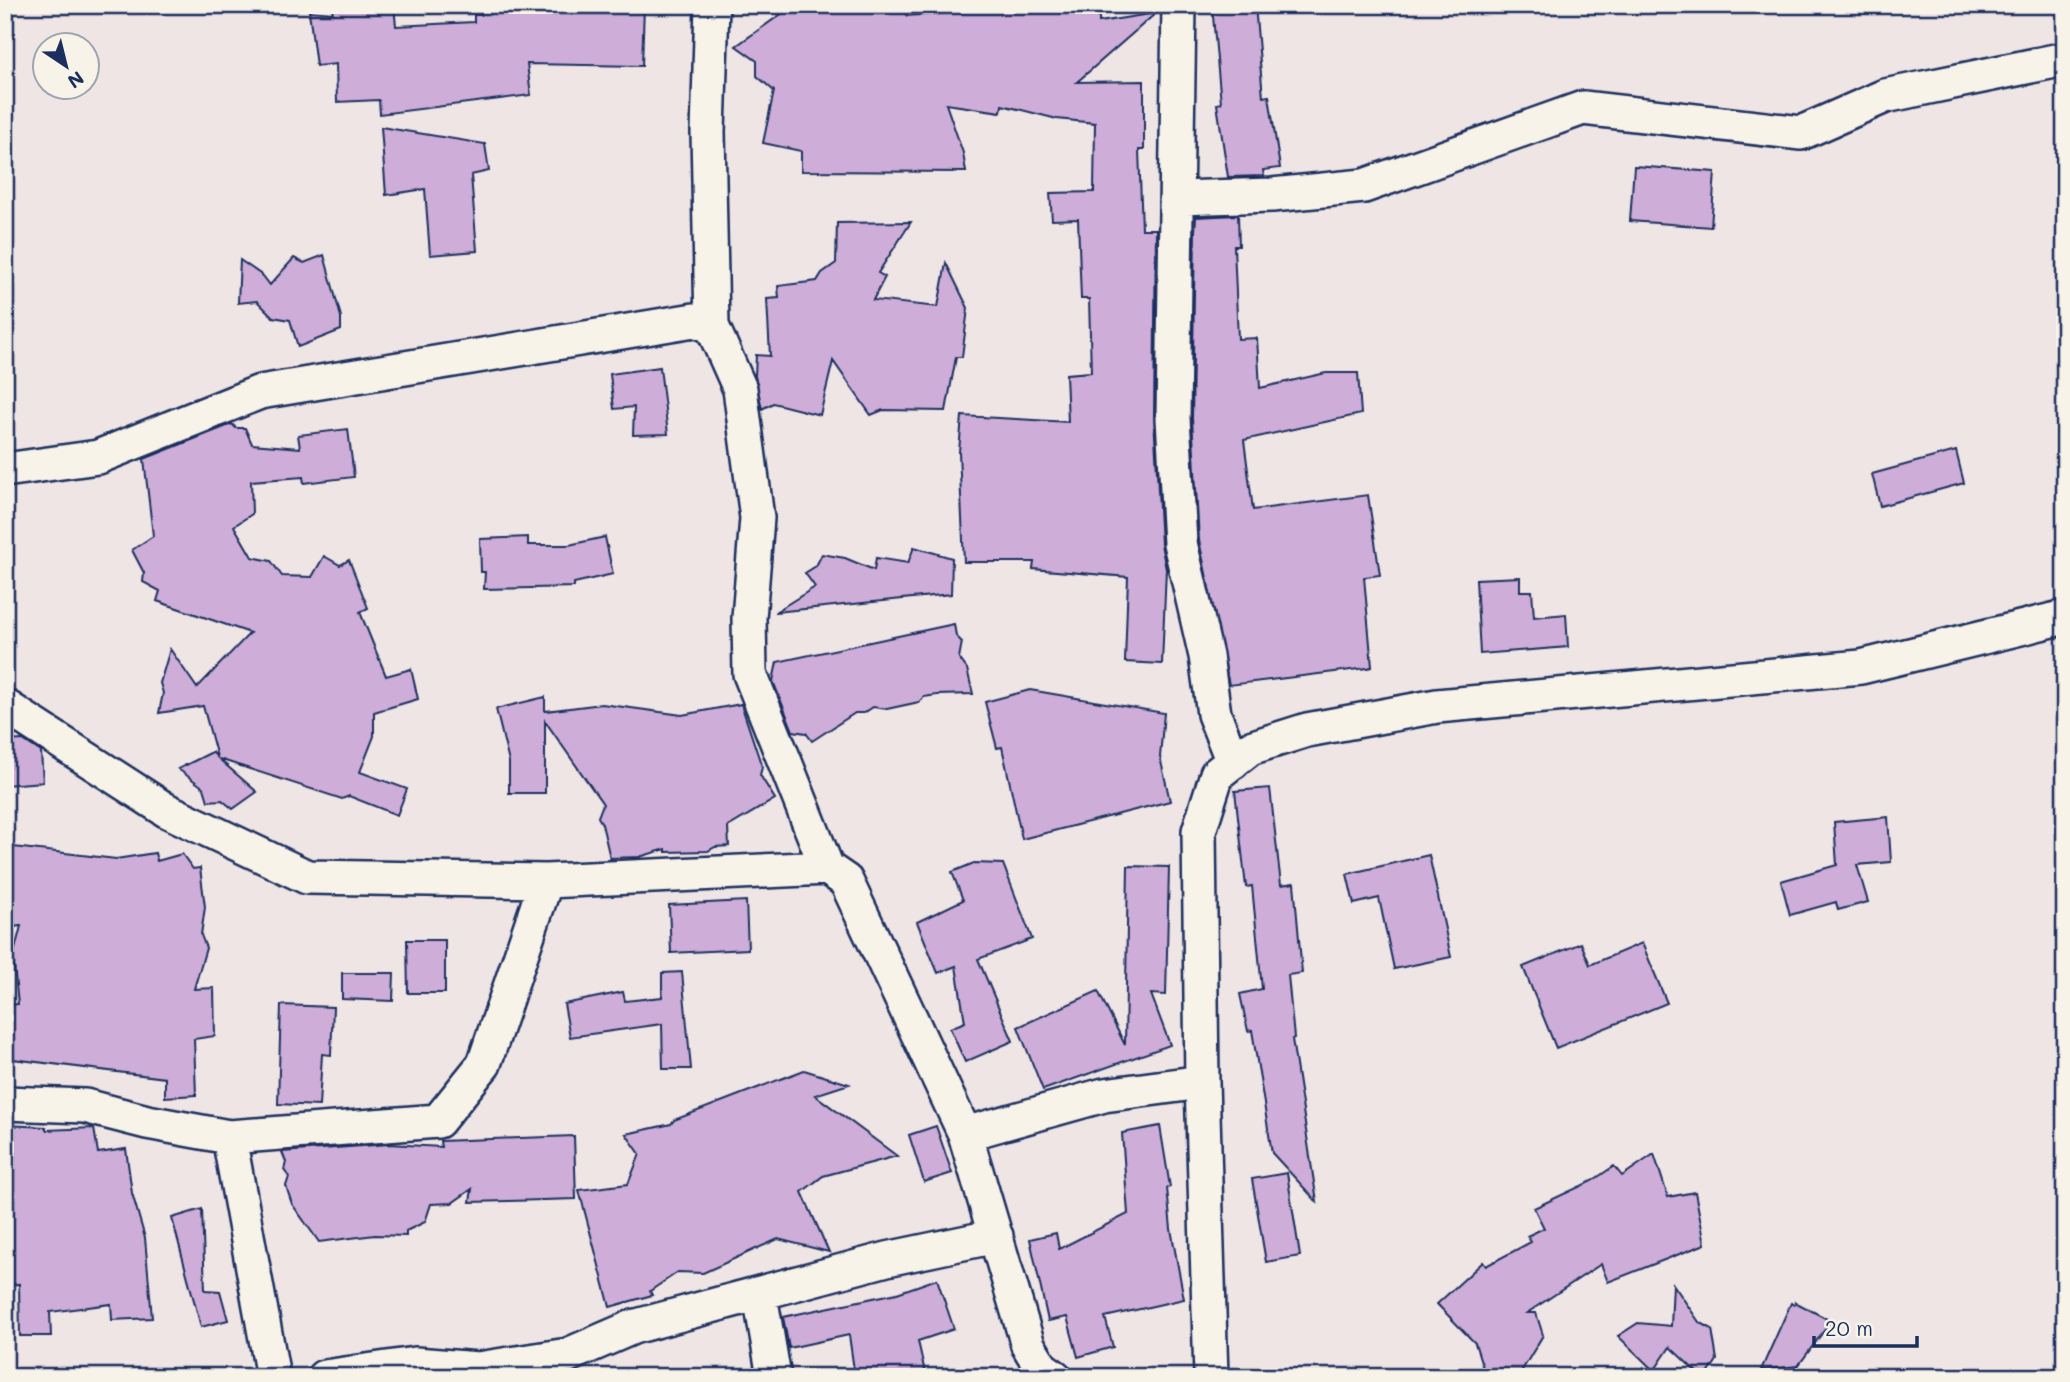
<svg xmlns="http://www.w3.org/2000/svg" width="2070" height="1382" viewBox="0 0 2070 1382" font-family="Mali,sans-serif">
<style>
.building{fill:#ceaed9;stroke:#1b2f5e;stroke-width:2}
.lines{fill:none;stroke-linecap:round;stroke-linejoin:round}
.minor-casing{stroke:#1b2f5e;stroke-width:38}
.minor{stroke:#f7f3e8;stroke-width:33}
</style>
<rect width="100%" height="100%" fill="#efe5e5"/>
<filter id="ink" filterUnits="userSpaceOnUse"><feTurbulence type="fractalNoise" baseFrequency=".0143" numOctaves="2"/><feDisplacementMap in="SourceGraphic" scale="14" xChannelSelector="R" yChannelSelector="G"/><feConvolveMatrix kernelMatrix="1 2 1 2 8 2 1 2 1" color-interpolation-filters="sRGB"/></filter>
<g filter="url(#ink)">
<!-- building -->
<path class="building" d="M 331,5 L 394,5 L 396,26 L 474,22 L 474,15 L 481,15 L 481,10 L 510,8 L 511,5 L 644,5 L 642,66 L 527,64 L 531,95 L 380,114 L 379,100 L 337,102 L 336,64 L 316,66 L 309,11 L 333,13 Z
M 794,5 L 903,5 L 907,16 L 972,11 L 968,5 L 1099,8 L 1099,22 L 1156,13 L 1077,82 L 1144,81 L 1144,150 L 1139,150 L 1142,229 L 1156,229 L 1154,418 L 1161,544 L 1166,569 L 1162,664 L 1125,662 L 1128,577 L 1033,569 L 1034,562 L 964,562 L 959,452 L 962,416 L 1068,422 L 1066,374 L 1091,372 L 1089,299 L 1081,299 L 1078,219 L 1052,220 L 1050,193 L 1094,192 L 1095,123 L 1057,119 L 1002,105 L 1001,112 L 946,104 L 963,153 L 966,172 L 801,171 L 801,151 L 763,143 L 774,91 L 757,76 L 757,61 L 736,46 Z
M 1212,5 L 1255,5 L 1263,97 L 1269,96 L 1280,168 L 1263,170 L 1264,176 L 1228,177 L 1217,104 L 1221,103 Z
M 381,127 L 485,144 L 489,171 L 471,175 L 477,251 L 430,255 L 425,189 L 386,195 Z
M 1634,166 L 1715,172 L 1711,227 L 1630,221 Z
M 1238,215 L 1239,246 L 1234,246 L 1238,339 L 1257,338 L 1260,388 L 1326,373 L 1358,373 L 1361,414 L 1244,440 L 1253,510 L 1368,495 L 1380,575 L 1364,577 L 1372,667 L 1367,668 L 1229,685 L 1199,540 L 1192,418 L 1195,231 L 1196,217 Z
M 911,222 L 878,273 L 885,277 L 873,300 L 938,307 L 946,263 L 968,308 L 962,357 L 956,357 L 946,411 L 883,410 L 871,415 L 833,361 L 820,415 L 773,403 L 762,409 L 755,376 L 756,355 L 770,356 L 767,299 L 779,298 L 778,286 L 817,281 L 822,273 L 836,263 L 837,223 Z
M 324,255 L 341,317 L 341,330 L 298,347 L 290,320 L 273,317 L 257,301 L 238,303 L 240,260 L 263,276 L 270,285 L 294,258 L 304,263 Z
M 660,367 L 668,434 L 633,435 L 634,407 L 614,409 L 610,374 Z
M 232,424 L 236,428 L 245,428 L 252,444 L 300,448 L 298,435 L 348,429 L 354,477 L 304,483 L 303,477 L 251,481 L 252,514 L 234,526 L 252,557 L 271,561 L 282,576 L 312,577 L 324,556 L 340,565 L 349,560 L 368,608 L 360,612 L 386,676 L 411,669 L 418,699 L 374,712 L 374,736 L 360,772 L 407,789 L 397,815 L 349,796 L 342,799 L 219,759 L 257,792 L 233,809 L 222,800 L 208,801 L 204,788 L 178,769 L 212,752 L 217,757 L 203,706 L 159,713 L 163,693 L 160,683 L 170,649 L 197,688 L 250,633 L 157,601 L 160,591 L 143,582 L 144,573 L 132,550 L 153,536 L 144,459 Z
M 1956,451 L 1964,483 L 1880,506 L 1872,474 Z
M 528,537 L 528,545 L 569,545 L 605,537 L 613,574 L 574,583 L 574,587 L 484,589 L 485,572 L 481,572 L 480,539 Z
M 914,547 L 952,558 L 951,594 L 775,612 L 815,587 L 805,573 L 816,566 L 822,554 L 845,558 L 874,570 L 876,558 L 908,563 Z
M 1520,577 L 1520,591 L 1532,591 L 1534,617 L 1566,614 L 1568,647 L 1480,654 L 1476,579 Z
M 954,624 L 956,636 L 962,642 L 959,658 L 967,669 L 973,694 L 937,695 L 924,697 L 919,702 L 887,709 L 873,707 L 864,713 L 855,713 L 812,741 L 806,733 L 793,731 L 773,681 L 777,662 Z
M 1030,690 L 1164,713 L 1160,757 L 1170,801 L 1022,839 L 1002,747 L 997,748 L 985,702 Z
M 545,697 L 545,711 L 602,704 L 682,715 L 741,704 L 762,767 L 760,775 L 775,799 L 728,827 L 729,846 L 715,847 L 708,851 L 666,852 L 666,849 L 639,857 L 610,858 L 602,824 L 598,817 L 603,804 L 545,721 L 545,793 L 509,793 L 509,762 L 496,709 Z
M 23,740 L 41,752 L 43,782 L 5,785 L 5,741 Z
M 1270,788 L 1281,885 L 1294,883 L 1302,973 L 1288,975 L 1294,1038 L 1292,1039 L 1317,1202 L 1272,1153 L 1252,1030 L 1248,1031 L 1240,994 L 1262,989 L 1252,886 L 1246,887 L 1235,791 Z
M 1888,817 L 1891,862 L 1857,865 L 1868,902 L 1838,910 L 1836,902 L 1790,915 L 1781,881 L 1837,865 L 1834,822 Z
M 5,846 L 116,859 L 155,853 L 157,861 L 182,854 L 193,869 L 200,868 L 205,907 L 201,935 L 206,948 L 194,989 L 214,988 L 215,1036 L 194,1039 L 196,1095 L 165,1097 L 165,1078 L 5,1058 L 5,1005 L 18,1004 L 13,957 L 21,926 L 5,928 Z
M 1429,855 L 1451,957 L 1394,969 L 1379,898 L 1354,904 L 1347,874 Z
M 974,863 L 1003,864 L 1032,939 L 978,959 L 1013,1041 L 965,1062 L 950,1028 L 965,1022 L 956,966 L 938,973 L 917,922 L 963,900 L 952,872 Z
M 1128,866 L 1169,867 L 1166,995 L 1151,994 L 1170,1045 L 1043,1090 L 1018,1027 L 1098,991 L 1125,1045 Z
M 746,901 L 748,949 L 671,953 L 669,905 Z
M 407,940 L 445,940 L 445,993 L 408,993 Z
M 1581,943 L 1590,965 L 1642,943 L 1667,1003 L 1556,1048 L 1523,967 Z
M 682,972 L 691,1069 L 663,1069 L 662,1024 L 570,1037 L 564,1004 L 623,992 L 625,1001 L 662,997 L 662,973 Z
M 342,973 L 394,973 L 393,1001 L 342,999 Z
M 281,1005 L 333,1007 L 331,1055 L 322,1054 L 319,1106 L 278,1104 Z
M 804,1070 L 849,1084 L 815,1095 L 897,1156 L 823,1176 L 802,1192 L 829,1252 L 778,1239 L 703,1273 L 678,1272 L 650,1291 L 652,1295 L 610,1307 L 579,1190 L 628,1184 L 640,1154 L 626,1134 L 671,1124 L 674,1120 Z
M 5,1125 L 46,1127 L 46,1130 L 94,1128 L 98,1153 L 126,1149 L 132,1193 L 145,1238 L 152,1318 L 112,1320 L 111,1304 L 50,1312 L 51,1336 L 20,1336 L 19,1284 L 11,1285 L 5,1249 Z
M 936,1126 L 952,1173 L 924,1182 L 909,1135 Z
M 1160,1126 L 1170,1187 L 1167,1188 L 1171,1229 L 1184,1299 L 1105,1317 L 1113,1347 L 1078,1357 L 1067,1317 L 1048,1321 L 1030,1239 L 1056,1233 L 1059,1249 L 1128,1214 L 1122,1133 Z
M 574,1136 L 576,1199 L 470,1202 L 472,1189 L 452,1203 L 431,1204 L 425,1222 L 406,1231 L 406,1236 L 375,1235 L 319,1242 L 292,1204 L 286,1186 L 289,1177 L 284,1170 L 286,1162 L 282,1152 L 389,1144 L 441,1147 L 440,1141 Z
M 1654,1154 L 1668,1197 L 1695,1192 L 1705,1244 L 1608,1282 L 1601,1264 L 1527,1313 L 1536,1313 L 1543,1335 L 1518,1377 L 1491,1377 L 1483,1368 L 1475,1343 L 1437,1304 L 1483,1262 L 1486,1266 L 1531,1242 L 1527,1236 L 1544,1228 L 1534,1208 L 1592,1181 L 1614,1166 L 1622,1176 Z
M 1287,1173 L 1300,1256 L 1266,1262 L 1252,1179 Z
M 202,1209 L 205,1290 L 220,1291 L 228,1320 L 201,1327 L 172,1218 Z
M 937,1279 L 954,1329 L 918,1341 L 926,1377 L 855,1377 L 849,1335 L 789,1348 L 783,1317 L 897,1293 Z
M 1673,1284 L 1699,1322 L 1712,1329 L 1717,1360 L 1706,1377 L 1702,1377 L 1670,1347 L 1654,1371 L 1618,1336 L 1638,1323 L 1671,1326 Z
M 1795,1302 L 1831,1321 L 1798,1366 L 1761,1370 L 1791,1303 L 1794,1305 Z"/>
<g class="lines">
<!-- minor casing -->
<g class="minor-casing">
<path id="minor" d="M 712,5 L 708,132 L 712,326
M 1179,5 L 1173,418 L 1180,543 L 1206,656 L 1214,714 L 1233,762
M 1178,198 L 1272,195 L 1364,186 L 1583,108 L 1801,133 L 1885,96 L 2065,59
M 5,470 L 98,457 L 260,392 L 694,320 L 712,326 L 740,389 L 757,518 L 749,618 L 750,674 L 827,868 L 846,881 L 965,1134 L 1028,1345 L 1042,1368 L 1055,1377
M 5,706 L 166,810 L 307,877 L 546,881 L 827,868
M 5,1103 L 85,1106 L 147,1122 L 229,1137
M 965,1134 L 1104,1095 L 1202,1082
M 760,1295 L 774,1377
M 273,1377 L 229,1137 L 438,1121 L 484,1064 L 546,881
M 324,1377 L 415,1364 L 478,1369 L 568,1355 L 633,1327 L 887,1259 L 996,1236
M 1211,1377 L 1202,1082 L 1199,831 L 1217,774 L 1250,748 L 1307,730 L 1437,706 L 1861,667 L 2065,617"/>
</g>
<!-- minor -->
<use href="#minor" class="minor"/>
</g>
</g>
<!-- margin -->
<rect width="2070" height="1382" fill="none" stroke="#f7f3e8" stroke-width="28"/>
<rect x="14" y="14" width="2042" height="1354" fill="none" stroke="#1b2f5e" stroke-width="2.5" filter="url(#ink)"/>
<!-- north arrow -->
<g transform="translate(66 66) rotate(145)"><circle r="33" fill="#f7f3e8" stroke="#9fa5b1" stroke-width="2"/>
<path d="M0-5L12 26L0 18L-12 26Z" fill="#1b2f5e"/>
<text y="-10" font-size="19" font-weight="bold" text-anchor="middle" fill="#1b2f5e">N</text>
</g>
<!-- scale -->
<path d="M1814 1336v10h103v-10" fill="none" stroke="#1b2f5e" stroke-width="3.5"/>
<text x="1825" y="1336" font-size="21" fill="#1b2f5e" stroke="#f7f3e8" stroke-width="5" paint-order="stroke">20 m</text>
</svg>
